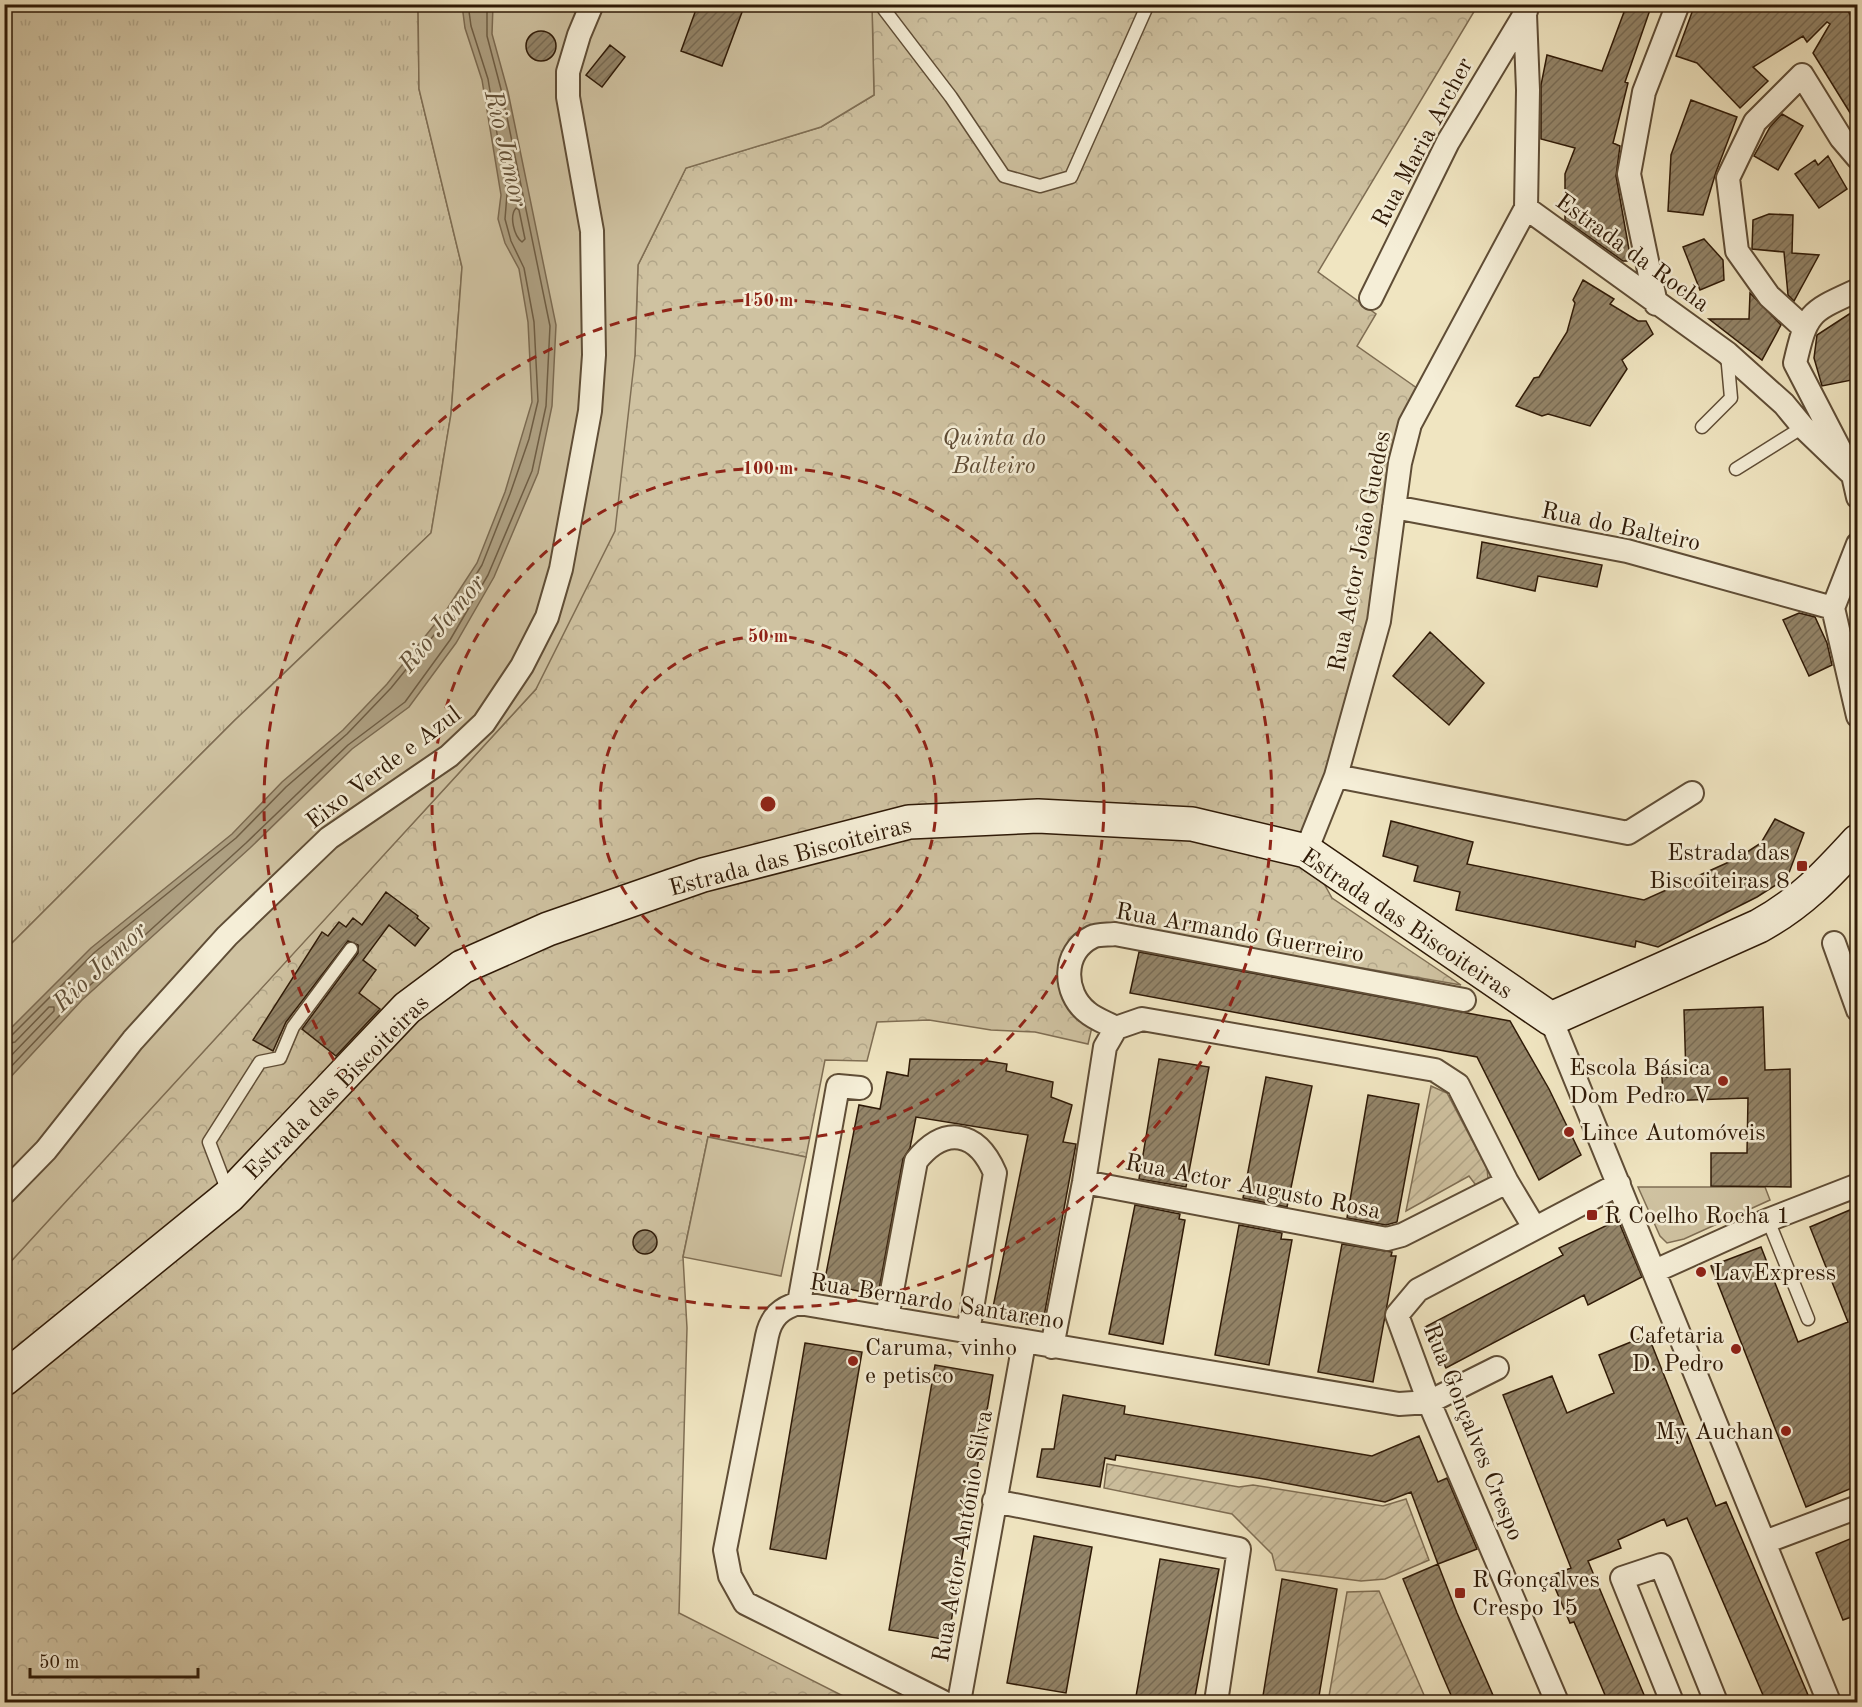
<svg xmlns="http://www.w3.org/2000/svg" width="1862" height="1707" viewBox="0 0 1862 1707" font-family="'Old Standard TT',serif">
<style>
.grass{fill:url(#grass-tufts);stroke:#7f6e54;stroke-width:1.5}
.forest{fill:url(#forest-crowns);stroke:#7f6e54;stroke-width:1.5}
.park{fill:#cfc2a1;stroke:#7f6e54;stroke-width:1.5}
.garden{fill:url(#garden-furrows);stroke:#7f6e54;stroke-width:1.5}
.water{fill:#aea082;stroke:#7b6a51;stroke-width:1.5}
.lines{fill:none;stroke-linecap:round;stroke-linejoin:round}
.shore{stroke:#6e5d44;stroke-width:1.5}
.building{fill:url(#building-hatch);stroke:#2f1a07;stroke-width:1.5}
.lane-casing{stroke:#5f4d36;stroke-width:15}
.street-casing{stroke:#5f4d36;stroke-width:26}
.secondary-casing{stroke:#2f1a07;stroke-width:36}
.lane{stroke:#f5eed7;stroke-width:12}
.street{stroke:#f5eed7;stroke-width:22}
.secondary{stroke:#f5eed7;stroke-width:33}
.ring{fill:none;stroke:#8f2418;stroke-width:3;stroke-dasharray:10 8}
.poi-dot{fill:#8f2418;stroke:#f5eed7;stroke-width:2}
.labels{text-anchor:middle;stroke-width:5;stroke-linejoin:round;paint-order:stroke}
.street-label{font-size:24px;fill:#2f1a07;stroke:#f5eed7}
.park-label{font-size:24px;font-style:italic;fill:#5f4c35;stroke:#f5eed7}
.poi-label{font-size:24px;fill:#2f1a07;stroke:#f5eed7;text-anchor:start}
.water-label{font-size:26px;font-style:italic;fill:#625038;stroke:#f5eed7}
.centre{fill:#8f2418;stroke:#f5eed7;stroke-width:3}
.ring-label{font-size:18px;text-anchor:middle;font-weight:bold;fill:#8f2418;stroke:#f5eed7;stroke-width:5;stroke-linejoin:round;paint-order:stroke}
</style>
<defs>
<pattern id="grass-tufts" width="24" height="20" patternUnits="userSpaceOnUse" patternTransform="scale(1.5)"><rect width="24" height="20" fill="#cfc2a1"/><path d="M3 7l-1-3M5 7V3M7 7l1-3M15 17l-1-3M17 17v-4M19 17l1-3" fill="none" stroke="#b2a689"/></pattern>
<pattern id="forest-crowns" width="20" height="18" patternUnits="userSpaceOnUse" patternTransform="scale(1.5)"><rect width="20" height="18" fill="#cfc2a1"/><path d="M2 6a3 3 0 1 1 6 0M12 15a3 3 0 1 1 6 0" fill="none" stroke="#b2a689"/></pattern>
<pattern id="garden-furrows" width="10" height="10" patternUnits="userSpaceOnUse" patternTransform="scale(1.5)"><rect width="10" height="10" fill="#cfc2a1"/><path d="M-1 1l2-2M0 10L10 0M9 11l2-2" fill="none" stroke="#b2a689"/></pattern>
<pattern id="building-hatch" width="6" height="6" patternUnits="userSpaceOnUse" patternTransform="scale(1.5)"><rect width="6" height="6" fill="#938468"/><path d="M-1 1l2-2M0 6l6-6M5 7l2-2" fill="none" stroke="#786b54"/></pattern>
</defs>
<rect width="100%" height="100%" fill="#f0e5c1"/>
<filter id="stains"><feTurbulence type="fractalNoise" baseFrequency=".00333" numOctaves="4"/><feColorMatrix values="0 0 0 0 .2 0 0 0 0 .09 0 0 0 0 .02 0 0 0 .5 -.17"/></filter>
<radialGradient id="worn" r=".72"><stop offset=".6" stop-color="#630" stop-opacity="0"/><stop offset="1" stop-color="#630" stop-opacity=".3"/></radialGradient>
<!-- grass -->
<path class="grass" d="M 5,5 L 418,5 L 419,89 L 462,267 L 451,414 L 431,533 L 235,720 L 5,950 Z"/>
<!-- forest -->
<path class="forest" d="M 872,5 L 1478,5 L 1318,272 L 1376,314 L 1357,346 L 1424,393 L 1386,570 L 1306,851 L 1332,898 L 1461,985 L 1143,930 L 1096,929 L 1061,991 C 1066,1010 1075,1018 1092,1027 L 1088,1044 L 1035,1032 L 991,1030 L 929,1020 L 877,1022 L 867,1061 L 825,1060 L 806,1157 L 708,1137 L 683,1257 L 687,1328 L 679,1613 L 855,1702 L 5,1702 L 4,1268 L 536,689 L 635,355 L 638,265 L 686,168 L 821,127 L 874,95 Z"/>
<!-- park -->
<path class="park" d="M 418,5 L 872,5 L 874,95 L 821,127 L 686,168 L 638,265 L 635,355 L 615,531 L 536,689 L 5,1268 L 5,950 L 235,720 L 431,533 L 451,414 L 462,267 L 419,89 Z
M 708,1137 L 806,1157 L 781,1276 L 683,1257 Z
M 1638,1187 L 1765,1187 L 1770,1200 L 1684,1239 L 1667,1243 L 1660,1236 Z"/>
<!-- garden -->
<path class="garden" d="M 1431,1086 L 1447,1093 L 1487,1169 L 1488,1178 L 1478,1188 L 1469,1176 L 1406,1211 Z
M 1107,1464 L 1239,1487 L 1253,1485 L 1383,1506 L 1406,1499 L 1429,1560 L 1385,1579 L 1361,1581 L 1276,1570 L 1272,1554 L 1232,1514 L 1104,1488 Z
M 1379,1591 L 1427,1702 L 1328,1702 L 1347,1592 Z"/>
<!-- water -->
<path class="water" d="M 462,5 L 493,5 L 492,34 L 508,92 L 556,325 L 552,406 L 538,473 L 494,577 L 456,643 L 409,707 L 352,749 L 250,848 L 82,1000 L 5,1083 L 5,1034 L 91,948 L 232,834 L 282,782 L 343,730 L 387,684 L 447,609 L 477,563 L 505,492 L 532,402 L 528,322 L 519,269 L 505,243 L 498,219 L 501,195 L 482,80 L 465,28 Z"/>
<g class="lines">
<!-- shore -->
<path class="shore" d="M 516,208 L 519,210 L 525,239 L 522,242 C 514,236 509,216 516,208 Z
M 4,1038 L 11,1036 L 95,952 L 236,838 L 286,787 L 347,734 L 391,688 L 452,613 L 482,565 L 510,494 L 529,439 L 538,401 L 534,322 L 524,268 L 511,241 L 505,219 L 507,194 L 488,79 L 471,26 L 468,4
M 4,1045 L 15,1042 L 49,1007 L 54,1007 L 54,1011 L 4,1063
M 4,1074 L 78,996 L 246,843 L 348,745 L 405,702 L 450,640 L 488,575 L 532,471 L 546,406 L 550,326 L 502,93 L 487,36 L 487,4"/>
</g>
<!-- building -->
<path class="building" d="M 698,4 L 745,4 L 722,66 L 681,51 Z
M 1627,4 L 1652,4 L 1625,82 L 1628,83 L 1613,143 L 1620,146 L 1616,176 L 1631,261 L 1623,261 L 1565,220 L 1565,174 L 1575,148 L 1541,139 L 1541,85 L 1547,55 L 1602,71 Z
M 1695,4 L 1844,4 L 1857,27 L 1857,124 L 1813,53 L 1830,24 L 1827,22 L 1807,42 L 1803,36 L 1753,67 L 1768,81 L 1740,108 L 1697,63 L 1676,56 Z
M526 46a15 15 0 1 1 30 0a15 15 0 1 1-30 0Z
M 610,45 L 625,57 L 602,87 L 586,75 Z
M 1691,100 L 1737,117 L 1716,172 L 1703,215 L 1668,211 L 1671,155 Z
M 1782,114 L 1803,126 L 1778,170 L 1754,156 L 1770,127 Z
M 1828,156 L 1847,189 L 1819,208 L 1795,174 L 1815,160 L 1818,165 Z
M 1769,214 L 1793,215 L 1792,253 L 1819,255 L 1794,301 L 1788,295 L 1784,252 L 1752,249 L 1753,220 Z
M 1704,239 L 1723,260 L 1724,280 L 1700,290 L 1683,247 Z
M 1583,280 L 1614,299 L 1610,304 L 1638,321 L 1646,321 L 1653,334 L 1622,360 L 1627,369 L 1590,426 L 1548,414 L 1542,416 L 1516,406 L 1534,378 L 1539,377 L 1567,332 L 1575,303 L 1573,300 Z
M 1750,293 L 1781,325 L 1762,360 L 1709,319 L 1749,319 Z
M 1857,309 L 1857,379 L 1822,386 L 1814,358 L 1817,335 Z
M 1482,542 L 1602,565 L 1597,587 L 1538,576 L 1535,591 L 1477,578 Z
M 1799,613 L 1815,617 L 1827,643 L 1832,665 L 1809,676 L 1783,620 Z
M 1430,632 L 1484,683 L 1449,725 L 1393,676 Z
M 1775,819 L 1804,833 L 1787,878 L 1757,897 L 1658,947 L 1636,941 L 1635,947 L 1456,910 L 1460,892 L 1414,881 L 1418,866 L 1383,856 L 1391,821 L 1473,842 L 1467,864 L 1644,900 L 1738,858 L 1761,843 Z
M 386,892 L 418,916 L 417,918 L 429,928 L 415,946 L 389,925 L 363,960 L 376,970 L 359,993 L 380,1009 L 336,1056 L 302,1029 L 358,953 L 358,945 L 348,941 L 286,1022 L 273,1051 L 253,1040 L 322,932 L 328,936 L 339,922 L 346,927 L 353,918 L 362,925 Z
M 1139,952 L 1510,1021 L 1549,1089 L 1581,1155 L 1539,1180 L 1477,1057 L 1130,993 Z
M 1763,1007 L 1765,1070 L 1790,1069 L 1791,1187 L 1711,1186 L 1711,1153 L 1747,1153 L 1748,1098 L 1663,1101 L 1662,1077 L 1686,1076 L 1684,1010 Z
M 910,1059 L 982,1060 L 1007,1064 L 1006,1071 L 1053,1082 L 1051,1097 L 1072,1105 L 1063,1142 L 1076,1144 L 1042,1327 L 991,1317 L 1028,1135 L 916,1117 L 910,1148 L 903,1159 L 878,1295 L 824,1284 L 859,1105 L 880,1109 L 887,1072 L 908,1076 Z
M 1159,1059 L 1209,1067 L 1186,1187 L 1139,1179 Z
M 1266,1077 L 1312,1086 L 1287,1207 L 1243,1198 Z
M 1368,1095 L 1419,1104 L 1397,1222 L 1386,1225 L 1347,1218 Z
M 1135,1205 L 1180,1214 L 1179,1219 L 1185,1220 L 1163,1344 L 1109,1334 Z
M 1857,1207 L 1857,1486 L 1806,1507 L 1711,1266 L 1761,1247 L 1798,1342 L 1848,1322 L 1810,1227 Z
M 1618,1220 L 1642,1277 L 1588,1305 L 1584,1295 L 1446,1368 L 1425,1327 L 1563,1255 L 1559,1248 Z
M 1239,1225 L 1282,1233 L 1281,1239 L 1292,1240 L 1269,1365 L 1215,1355 Z
M633 1242a12 12 0 1 1 24 0a12 12 0 1 1-24 0Z
M 1342,1244 L 1392,1252 L 1391,1256 L 1396,1256 L 1373,1382 L 1318,1372 Z
M 1648,1335 L 1716,1506 L 1726,1502 L 1811,1702 L 1766,1702 L 1687,1518 L 1667,1526 L 1664,1519 L 1618,1540 L 1621,1548 L 1588,1561 L 1647,1702 L 1608,1702 L 1574,1622 L 1570,1623 L 1550,1576 L 1571,1568 L 1503,1395 L 1552,1376 L 1567,1413 L 1614,1393 L 1599,1355 Z
M 805,1343 L 862,1352 L 826,1559 L 770,1549 Z
M 935,1365 L 993,1375 L 948,1640 L 889,1630 Z
M 1063,1395 L 1125,1406 L 1124,1414 L 1372,1456 L 1419,1436 L 1438,1482 L 1447,1478 L 1477,1549 L 1438,1564 L 1411,1492 L 1385,1502 L 1264,1479 L 1116,1455 L 1115,1460 L 1105,1458 L 1100,1487 L 1037,1477 L 1042,1449 L 1054,1449 Z
M 1034,1536 L 1092,1547 L 1066,1693 L 1007,1683 Z
M 1857,1536 L 1857,1615 L 1843,1620 L 1816,1553 Z
M 1160,1559 L 1219,1569 L 1194,1702 L 1135,1702 Z
M 1438,1564 L 1457,1613 L 1496,1702 L 1454,1702 L 1441,1672 L 1403,1579 Z
M 1282,1579 L 1337,1589 L 1318,1702 L 1262,1702 Z"/>
<g class="lines">
<!-- lane casing -->
<g class="lane-casing">
<path id="lane" d="M 880,4 L 951,97 L 1004,176 L 1040,186 L 1071,177 L 1148,4
M 1702,427 L 1731,398 L 1727,354
M 1736,469 L 1803,427
M 228,1192 L 209,1142 L 260,1062 L 280,1058 L 293,1027 L 351,949
M 1768,1220 L 1808,1319"/>
</g>
<!-- street casing -->
<g class="street-casing">
<path id="street" d="M 1526,208 L 1727,353 L 1784,404 L 1803,427 L 1853,475 L 1858,476
M 1858,290 C 1810,312 1807,311 1795,363 L 1853,475 L 1858,497
M 1371,298 L 1448,142 L 1525,14
M 1656,304 L 1629,174 L 1644,92 L 1678,4
M 1803,327 L 1769,296 L 1737,251 L 1728,178 L 1755,122 L 1802,75 L 1841,138 L 1858,158
M 1394,507 L 1627,551 L 1833,608
M 1858,544 L 1833,608 L 1858,716
M 1336,776 L 1628,833 L 1692,793
M 1306,851 L 1336,776 L 1379,621 L 1400,463 L 1410,424 L 1526,208 L 1528,90 L 1525,14 L 1528,4
M 1834,943 L 1858,1010
M 1551,1019 L 1829,1702
M 1116,1028 C 1107,1023 1095,1019 1087,1012 C 1063,993 1062,952 1092,937 C 1098,934 1108,935 1115,934 L 1464,1000
M 1084,1182 L 1387,1239 L 1402,1235 L 1507,1182
M 4,1193 L 46,1150 L 133,1040 L 227,936 L 329,838 L 449,756 L 484,723 L 522,666 L 547,617 L 561,569 L 590,411 L 594,355 L 592,231 L 568,97 L 568,72 L 579,35 L 592,4
M 1655,1271 L 1768,1220 L 1858,1185
M 799,1303 L 838,1086 L 860,1088
M 887,1318 L 916,1161 C 945,1125 977,1131 995,1173 L 968,1332
M 1052,1347 L 1084,1182 L 1105,1047 L 1116,1028 L 1142,1019 L 1435,1070 L 1458,1085 L 1507,1182 L 1534,1227
M 994,1501 L 1239,1549 L 1216,1702
M 1765,1542 L 1858,1507
M 943,1702 L 745,1603 L 730,1576 L 725,1550 L 767,1336 C 771,1317 781,1308 799,1303 L 1399,1404 L 1429,1402 L 1497,1368
M 959,1702 L 1024,1343
M 1557,1702 L 1429,1402 L 1397,1315 L 1418,1290 L 1619,1184
M 1672,1702 L 1622,1578 L 1661,1565 L 1716,1702"/>
</g>
<!-- secondary casing -->
<g class="secondary-casing">
<path id="secondary" d="M 4,1379 L 229,1196 L 407,1008 L 462,967 L 548,929 L 703,875 L 909,822 L 1038,816 L 1192,824 L 1306,851 L 1551,1019 L 1759,926 C 1801,903 1826,876 1858,841"/>
</g>
<!-- lane -->
<use href="#lane" class="lane"/>
<!-- street -->
<use href="#street" class="street"/>
<!-- secondary -->
<use href="#secondary" class="secondary"/>
</g>
<!-- distance rings -->
<g class="ring">
<circle cx="768" cy="804" r="168"/>
<circle cx="768" cy="804" r="336"/>
<circle cx="768" cy="804" r="504"/>
</g>
<!-- markers -->
<g class="poi-dot">
<rect x="1796" y="860" width="12" height="12" rx="3"/>
<circle cx="1723" cy="1081" r="6"/>
<circle cx="1569" cy="1132" r="6"/>
<rect x="1586" y="1209" width="12" height="12" rx="3"/>
<circle cx="1701" cy="1272" r="6"/>
<circle cx="1736" cy="1349" r="6"/>
<circle cx="853" cy="1361" r="6"/>
<circle cx="1786" cy="1431" r="6"/>
<rect x="1454" y="1587" width="12" height="12" rx="3"/>
</g>
<g class="labels">
<!-- street labels -->
<g class="street-label">
<text transform="translate(1422 142) rotate(-62)" y="8">Rua Maria Archer</text>
<text transform="translate(1633 252) rotate(36)" y="8">Estrada da Rocha</text>
<text transform="translate(1621 526) rotate(12)" y="8">Rua do Balteiro</text>
<text transform="translate(1359 551) rotate(-79)" y="8">Rua Actor João Guedes</text>
<text transform="translate(383 767) rotate(-37)" y="8">Eixo Verde e Azul</text>
<text transform="translate(790 856) rotate(-15)" y="8">Estrada das Biscoiteiras</text>
<text transform="translate(1407 923) rotate(34)" y="8">Estrada das Biscoiteiras</text>
<text transform="translate(1240 932) rotate(10)" y="8">Rua Armando Guerreiro</text>
<text transform="translate(336 1087) rotate(-45)" y="8">Estrada das Biscoiteiras</text>
<text transform="translate(1253 1186) rotate(11)" y="8">Rua Actor Augusto Rosa</text>
<text transform="translate(937 1301) rotate(9)" y="8">Rua Bernardo Santareno</text>
<text transform="translate(1474 1432) rotate(68)" y="8">Rua Gonçalves Crespo</text>
<text transform="translate(962 1536) rotate(-80)" y="8">Rua Actor António Silva</text>
</g>
<!-- park labels -->
<g class="park-label">
<text x="994" y="445">Quinta do<tspan x="994" dy="28">Balteiro</tspan></text>
</g>
<!-- poi labels -->
<g class="poi-label">
<text x="1790" y="860" text-anchor="end">Estrada das<tspan x="1790" dy="28">Biscoiteiras 8</tspan></text>
<text x="1711" y="1075" text-anchor="end">Escola Básica<tspan x="1711" dy="28">Dom Pedro V</tspan></text>
<text x="1581" y="1140">Lince Automóveis</text>
<text x="1604" y="1223">R Coelho Rocha 1</text>
<text x="1713" y="1280">LavExpress</text>
<text x="1724" y="1343" text-anchor="end">Cafetaria<tspan x="1724" dy="28">D. Pedro</tspan></text>
<text x="865" y="1355">Caruma, vinho<tspan x="865" dy="28">e petisco</tspan></text>
<text x="1774" y="1439" text-anchor="end">My Auchan</text>
<text x="1472" y="1587">R Gonçalves<tspan x="1472" dy="28">Crespo 15</tspan></text>
</g>
<!-- water labels -->
<g class="water-label">
<text transform="translate(507 148) rotate(77)" y="9">Rio Jamor</text>
<text transform="translate(441 623) rotate(-50)" y="9">Rio Jamor</text>
<text transform="translate(99 966) rotate(-43)" y="9">Rio Jamor</text>
</g>
</g>
<circle cx="768" cy="804" r="9" class="centre"/>
<g class="ring-label">
<text x="768" y="306">150 m</text>
<text x="768" y="474">100 m</text>
<text x="768" y="642">50 m</text>
</g>
<!-- margin -->
<rect width="1862" height="1707" fill="none" stroke="#f0e5c1" stroke-width="24"/>
<rect x="6" y="6" width="1850" height="1695" fill="none" stroke="#2f1a07" stroke-width="3"/>
<rect x="12" y="12" width="1838" height="1683" fill="none" stroke="#2f1a07" stroke-width="1.5"/>
<!-- scale -->
<path d="M30 1668v9h168v-9" fill="none" stroke="#2f1a07" stroke-width="3"/>
<text x="39" y="1668" font-size="18" fill="#2f1a07" stroke="#f5eed7" stroke-width="4.5" paint-order="stroke">50 m</text>
<rect width="100%" height="100%" filter="url(#stains)"/>
<rect width="100%" height="100%" fill="url(#worn)"/>
</svg>
